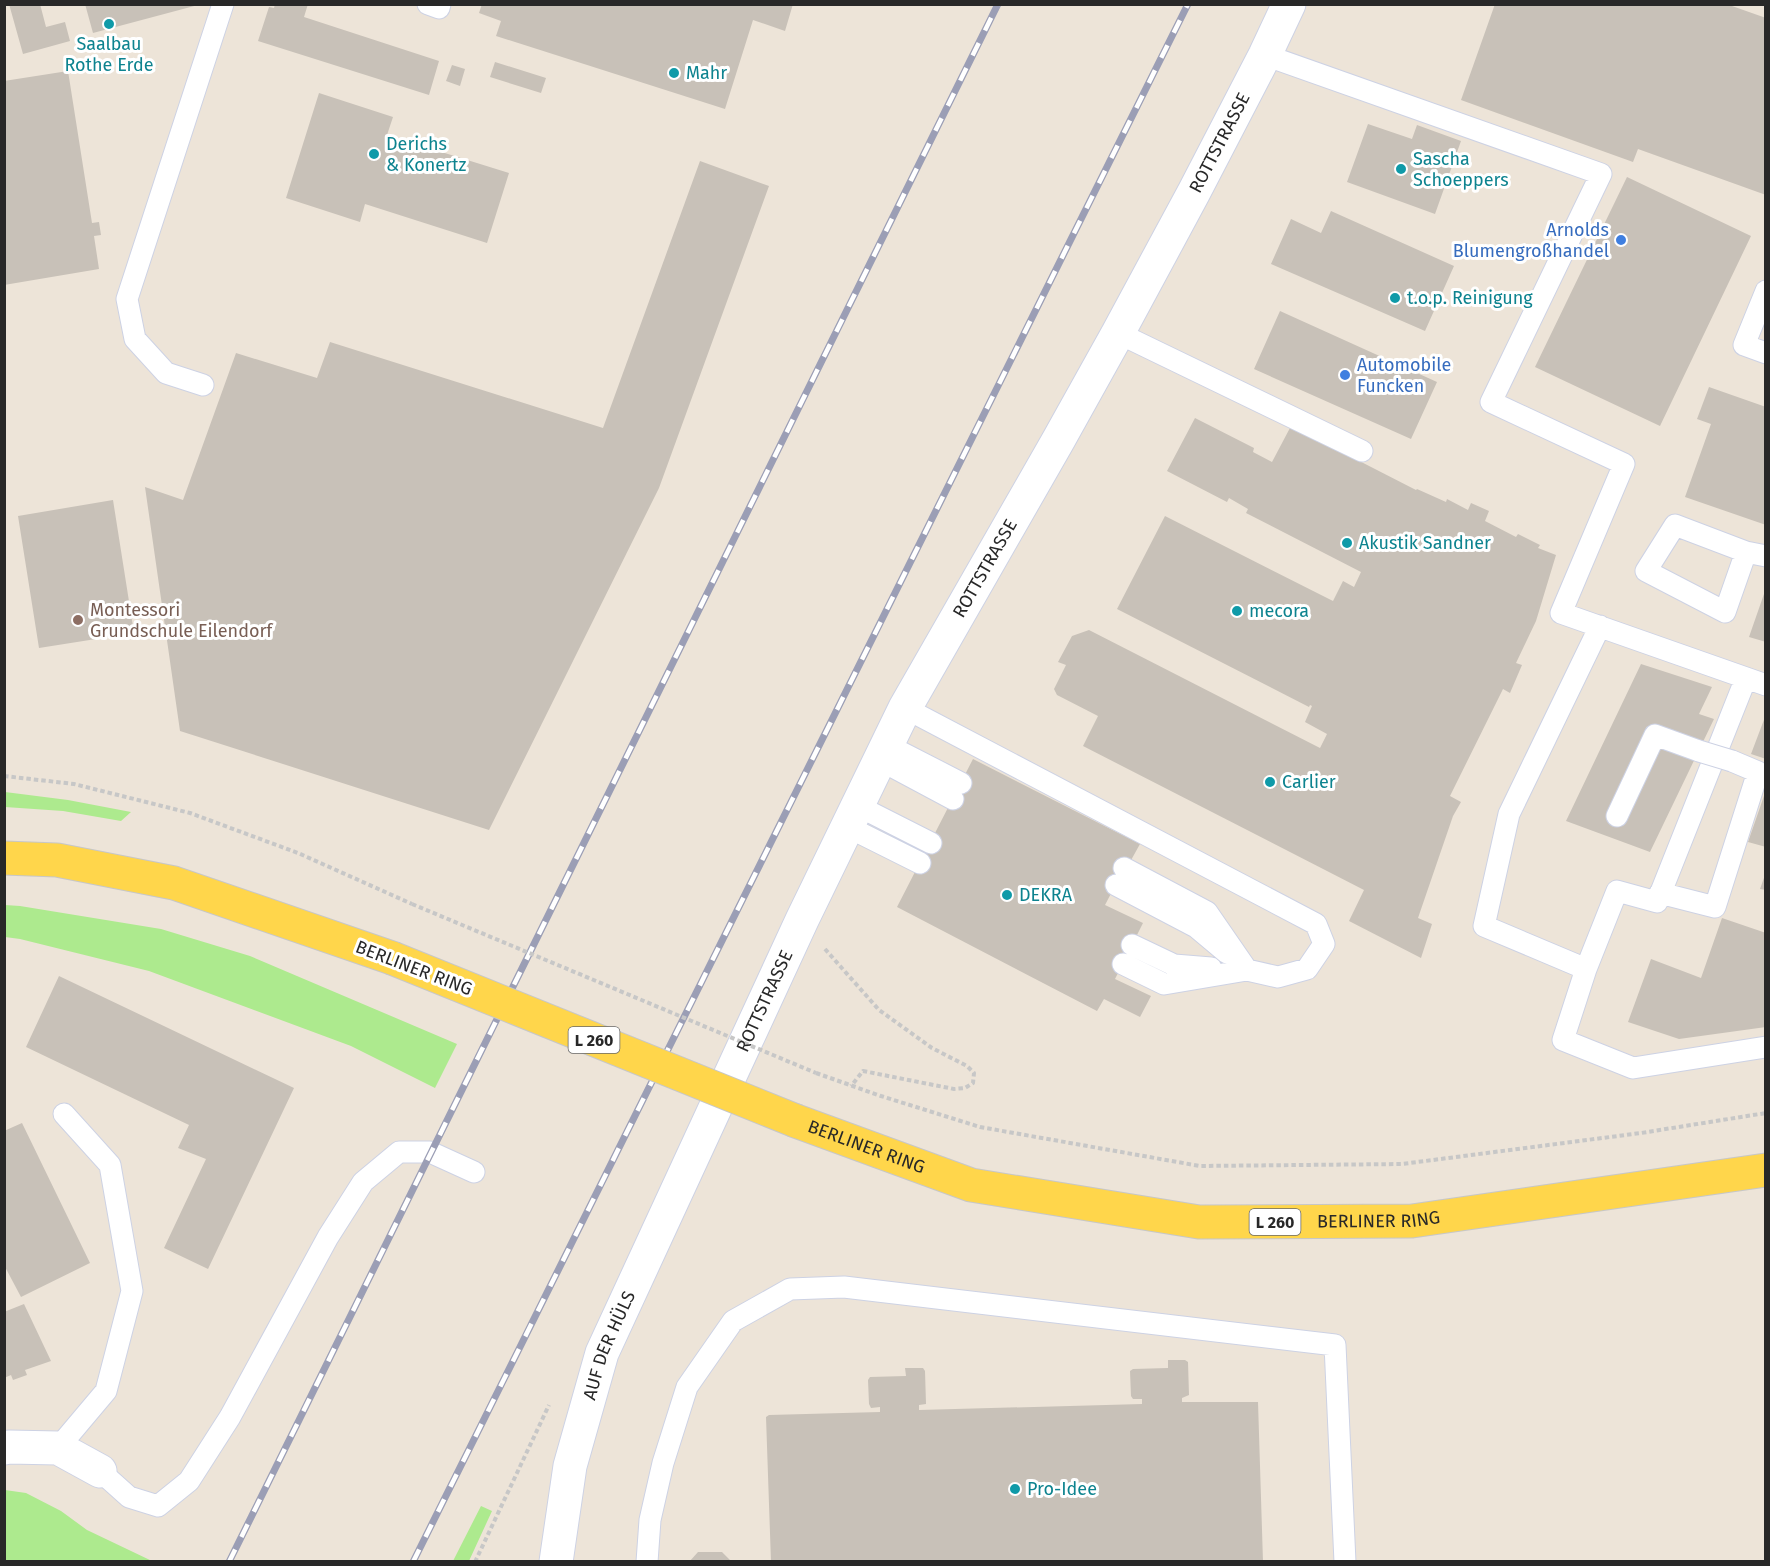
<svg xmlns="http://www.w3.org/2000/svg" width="1770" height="1566" viewBox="0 0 1770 1566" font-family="'Fira Sans',sans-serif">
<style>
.green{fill:#adea8e}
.building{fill:#c8c1b8}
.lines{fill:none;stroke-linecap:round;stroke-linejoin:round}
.service-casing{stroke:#cdd2e4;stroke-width:23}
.minor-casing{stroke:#cdd2e4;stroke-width:35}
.tertiary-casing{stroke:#cdd2e4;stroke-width:35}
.primary-casing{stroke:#c7c7c7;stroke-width:35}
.path{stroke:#c7c7c7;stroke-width:4;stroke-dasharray:4.5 3;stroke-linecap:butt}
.service{stroke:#fff;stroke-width:21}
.minor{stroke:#fff;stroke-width:33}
.tertiary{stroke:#fff;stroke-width:33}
.primary{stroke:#ffd64b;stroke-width:33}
.rail-casing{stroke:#9b9eb5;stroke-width:7}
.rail{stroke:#fff;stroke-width:4.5;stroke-dasharray:14;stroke-linecap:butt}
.service-bridge-casing{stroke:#cdd2e4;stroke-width:23;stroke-linecap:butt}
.primary-bridge-casing{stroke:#c7c7c7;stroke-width:35;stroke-linecap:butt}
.path-bridge{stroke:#c7c7c7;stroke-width:4;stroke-dasharray:4.5 3;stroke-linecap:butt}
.service-bridge{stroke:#fff;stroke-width:21}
.primary-bridge{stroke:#ffd64b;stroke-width:33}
.culture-dot{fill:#0f9aa8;stroke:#fff;stroke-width:2}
.shop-dot{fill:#3f7fe0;stroke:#fff;stroke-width:2}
.education-dot{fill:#8d6e63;stroke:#fff;stroke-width:2}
.labels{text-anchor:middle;stroke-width:6;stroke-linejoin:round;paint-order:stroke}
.shield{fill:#fff;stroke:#686868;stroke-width:1.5}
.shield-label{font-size:16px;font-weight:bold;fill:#282828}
.culture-label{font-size:18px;fill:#0d838f;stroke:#fff;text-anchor:start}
.street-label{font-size:18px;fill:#282828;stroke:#fff}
.shop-label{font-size:18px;fill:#366cbe;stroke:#fff;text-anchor:end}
.education-label{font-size:18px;fill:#785e54;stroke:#fff;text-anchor:start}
</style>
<rect width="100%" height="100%" fill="#ede4d8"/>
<!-- green -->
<path class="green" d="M 5,792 L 68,800 L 131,812 L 121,821 L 63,811 L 5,807 Z
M 5,905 L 20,906 L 161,929 L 250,956 L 457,1044 L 435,1088 L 351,1046 L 149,971 L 20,939 L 5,937 Z
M 5,1490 L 26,1493 L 61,1511 L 87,1530 L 152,1561 L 5,1561 Z
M 481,1506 L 492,1511 L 469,1561 L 453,1561 Z"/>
<!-- building -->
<path class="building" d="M 9,4 L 40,4 L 46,27 L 65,22 L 70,41 L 23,54 Z
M 85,4 L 198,4 L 198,5 L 93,33 Z
M 275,4 L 308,4 L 304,17 L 439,61 L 429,95 L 258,41 L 269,7 L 274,8 Z
M 482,4 L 793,4 L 785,31 L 753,20 L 725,109 L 496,36 L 501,21 L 479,13 Z
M 1495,4 L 1733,4 L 1732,6 L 1766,18 L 1766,195 L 1638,149 L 1633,162 L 1461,100 Z
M 495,62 L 546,78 L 541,93 L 490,77 Z
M 452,65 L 465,69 L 460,86 L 446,81 Z
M 68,71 L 92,223 L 99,222 L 101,235 L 94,236 L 99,269 L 4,285 L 4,81 Z
M 319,93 L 393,117 L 387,135 L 509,173 L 487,243 L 365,204 L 360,222 L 286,198 Z
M 1368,124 L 1412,139 L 1417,125 L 1461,141 L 1435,214 L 1347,182 Z
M 700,161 L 769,186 L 659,488 L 489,830 L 180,731 L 145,487 L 183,500 L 236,353 L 317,378 L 330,342 L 603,428 Z
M 1627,177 L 1751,236 L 1660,426 L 1535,367 Z
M 1331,211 L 1454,266 L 1425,331 L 1271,264 L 1291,219 L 1321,233 Z
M 1280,311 L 1437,382 L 1411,439 L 1254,369 Z
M 1709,387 L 1766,407 L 1766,525 L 1685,497 L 1711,424 L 1697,419 Z
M 1195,418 L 1254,448 L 1253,452 L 1272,462 L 1291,426 L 1416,490 L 1417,489 L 1446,502 L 1447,499 L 1468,510 L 1471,503 L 1489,511 L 1485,521 L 1516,537 L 1518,534 L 1540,545 L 1538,548 L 1556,555 L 1536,621 L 1516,663 L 1522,665 L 1510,693 L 1503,689 L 1450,796 L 1461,802 L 1453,816 L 1418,918 L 1432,924 L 1421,958 L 1349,921 L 1364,890 L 1083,746 L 1098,716 L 1057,695 L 1054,689 L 1066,665 L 1058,662 L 1072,636 L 1089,630 L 1320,748 L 1327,734 L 1305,722 L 1312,706 L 1310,705 L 1309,707 L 1117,609 L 1165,516 L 1333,601 L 1343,581 L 1354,587 L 1361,572 L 1246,513 L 1248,509 L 1229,498 L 1227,502 L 1167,471 Z
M 113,500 L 134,633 L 39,648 L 18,516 Z
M 1765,591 L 1766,591 L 1766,642 L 1749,637 Z
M 1641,664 L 1712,687 L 1699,714 L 1714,719 L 1650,852 L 1566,821 Z
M 1765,717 L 1766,717 L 1766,759 L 1751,754 Z
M 973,759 L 1140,844 L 1130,862 L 1128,861 L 1105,905 L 1143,923 L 1115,979 L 1151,996 L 1140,1017 L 1104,999 L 1097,1011 L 897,907 Z
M 1765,793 L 1766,793 L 1766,847 L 1748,842 Z
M 1765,875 L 1766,875 L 1766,890 L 1760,889 Z
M 1722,918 L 1766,933 L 1766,1027 L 1679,1039 L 1628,1022 L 1651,959 L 1701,978 Z
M 59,976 L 294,1088 L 208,1269 L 164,1248 L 206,1159 L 178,1148 L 189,1125 L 26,1047 Z
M 22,1123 L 90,1263 L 21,1297 L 4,1265 L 4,1131 Z
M 24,1304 L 51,1361 L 25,1370 L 27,1375 L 13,1380 L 11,1375 L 4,1378 L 4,1312 Z
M 1168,1360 L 1185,1360 L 1188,1362 L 1189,1395 L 1182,1398 L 1182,1402 L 1258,1402 L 1263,1562 L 771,1562 L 766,1417 L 769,1415 L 880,1412 L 880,1407 L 871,1408 L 869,1404 L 868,1380 L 870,1377 L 906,1376 L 905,1368 L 923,1368 L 925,1371 L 926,1404 L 919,1405 L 919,1410 L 1142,1404 L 1142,1399 L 1133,1399 L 1131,1396 L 1130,1371 L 1133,1369 L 1168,1368 Z
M 698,1552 L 722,1552 L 732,1562 L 689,1562 Z"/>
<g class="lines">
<!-- service casing -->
<g class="service-casing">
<path id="service" d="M 428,4 L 439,8 L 440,4
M 1265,55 L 1601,174 L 1491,402 L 1624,464 L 1561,613 L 1766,685
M 1766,291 L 1744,345 L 1766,353
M 1118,333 L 1362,451
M 203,385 L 166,373 L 135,339 L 127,299 L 223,4
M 1746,552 L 1725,612 L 1646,571 L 1675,525 L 1746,552 L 1766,556
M 1600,626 L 1509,814 L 1484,926 L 1586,969 L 1563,1040 L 1633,1068 L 1766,1047
M 905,708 L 1316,924 L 1324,944 L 1307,969 L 1278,977 L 1247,970 L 1207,912 L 1124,868
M 887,745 L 961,783
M 880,760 L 953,799
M 858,806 L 931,843
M 1617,816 L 1655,735 L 1699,751
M 848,827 L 920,863
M 1116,885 L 1196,927 L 1227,953
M 1660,893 L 1715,907 L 1758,772 L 1732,761
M 1132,945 L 1174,965 L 1211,968
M 1123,964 L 1164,984 L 1247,970
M 1586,969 L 1617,891 L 1657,902 L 1746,678
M 58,1448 L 106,1391 L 132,1291 L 110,1165 L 64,1114
M 100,1471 L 129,1497 L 158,1506 L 189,1481 L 230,1417 L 328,1237 L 363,1182 L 399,1152 L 430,1152 L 474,1172
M 647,1562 L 650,1520 L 663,1463 L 687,1387 L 733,1321 L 790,1289 L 844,1287 L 1335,1345 L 1345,1562"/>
</g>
<!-- minor casing -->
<g class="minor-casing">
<path id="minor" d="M 4,1448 L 9,1447 L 58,1448 L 100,1471"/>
</g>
<!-- tertiary casing -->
<g class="tertiary-casing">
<g id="tertiary">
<path id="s1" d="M 556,1562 L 570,1466 L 602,1353 L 802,920 L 905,708 L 1059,439 L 1118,333 L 1194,192 L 1265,55 L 1289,4"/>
</g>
</g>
<!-- primary casing -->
<g class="primary-casing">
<g id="primary">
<path d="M 4,858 L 57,860 L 174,883 L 392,958"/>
<path id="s2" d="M 796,1121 L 971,1185 L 1199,1222 L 1412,1221 L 1766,1170"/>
</g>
</g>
<!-- path -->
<path class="path" d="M 4,776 L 74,784 L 190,813 L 298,853 L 412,904
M 825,949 L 879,1010 L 932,1048 L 967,1066 L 974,1073 L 973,1083 L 965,1088 L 954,1089 L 863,1071 L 851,1086
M 816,1073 L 881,1096 L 980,1127 L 1200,1166 L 1402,1164 L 1641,1133 L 1766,1113
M 475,1562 L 549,1405"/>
<!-- service -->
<use href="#service" class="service"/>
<!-- minor -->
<use href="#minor" class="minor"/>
<!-- tertiary -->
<use href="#tertiary" class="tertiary"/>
<!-- primary -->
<use href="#primary" class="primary"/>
<!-- rail casing -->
<g class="rail-casing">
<path id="rail" d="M 229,1562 L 998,4
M 413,1562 L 1188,4"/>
</g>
<!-- rail -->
<use href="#rail" class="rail"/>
<!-- service-bridge casing -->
<g class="service-bridge-casing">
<path id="service-bridge" d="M 1699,751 L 1732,761"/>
</g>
<!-- primary-bridge casing -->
<g class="primary-bridge-casing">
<path id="primary-bridge" d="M 392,958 L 796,1121"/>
</g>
<!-- path-bridge -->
<path class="path-bridge" d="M 412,904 L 816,1073"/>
<!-- service-bridge -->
<use href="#service-bridge" class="service-bridge"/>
<!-- primary-bridge -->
<use href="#primary-bridge" class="primary-bridge"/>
</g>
<!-- markers -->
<g class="culture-dot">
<circle cx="109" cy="24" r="6"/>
<circle cx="674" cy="73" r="6"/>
<circle cx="374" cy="154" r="6"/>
<circle cx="1401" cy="169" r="6"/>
<circle cx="1395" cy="298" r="6"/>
<circle cx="1347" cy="543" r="6"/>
<circle cx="1237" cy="611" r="6"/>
<circle cx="1270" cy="782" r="6"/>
<circle cx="1007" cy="895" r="6"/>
<circle cx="1015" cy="1489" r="6"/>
</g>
<g class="shop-dot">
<circle cx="1621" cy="240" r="6"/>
<circle cx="1345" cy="375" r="6"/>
</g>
<circle class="education-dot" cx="78" cy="620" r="6"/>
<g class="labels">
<!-- shield labels -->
<g class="shield">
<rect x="568.5" y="1027" width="51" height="26" rx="4.5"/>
<rect x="1249.5" y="1209" width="51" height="26" rx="4.5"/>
</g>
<g class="shield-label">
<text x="594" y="1046">L 260</text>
<text x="1275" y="1228">L 260</text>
</g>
<!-- culture labels -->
<g class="culture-label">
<text x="109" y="50" text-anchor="middle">Saalbau<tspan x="109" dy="21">Rothe Erde</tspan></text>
<text x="686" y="79">Mahr</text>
<text x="386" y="150">Derichs<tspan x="386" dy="21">&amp; Konertz</tspan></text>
<text x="1413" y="165">Sascha<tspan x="1413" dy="21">Schoeppers</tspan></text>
<text x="1407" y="304">t.o.p. Reinigung</text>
<text x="1359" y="549">Akustik Sandner</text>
<text x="1249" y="617">mecora</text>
<text x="1282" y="788">Carlier</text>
<text x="1019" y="901">DEKRA</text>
<text x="1027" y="1495">Pro-Idee</text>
</g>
<!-- street labels -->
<g class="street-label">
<text dy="6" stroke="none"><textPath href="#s1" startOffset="1574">ROTTSTRASSE</textPath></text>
<text dy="6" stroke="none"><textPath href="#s1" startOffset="1088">ROTTSTRASSE</textPath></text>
<text transform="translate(414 968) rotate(21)" y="6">BERLINER RING</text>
<text dy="6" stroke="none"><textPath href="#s1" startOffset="602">ROTTSTRASSE</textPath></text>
<text dy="6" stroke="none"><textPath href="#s2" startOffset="75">BERLINER RING</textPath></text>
<text dy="6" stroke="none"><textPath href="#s2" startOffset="597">BERLINER RING</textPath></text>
<text dy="6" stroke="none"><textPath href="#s1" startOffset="224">AUF DER HÜLS</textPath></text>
</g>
<!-- shop labels -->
<g class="shop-label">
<text x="1609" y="236">Arnolds<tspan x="1609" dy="21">Blumengroßhandel</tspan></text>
<text x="1357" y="371" text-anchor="start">Automobile<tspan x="1357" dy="21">Funcken</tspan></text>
</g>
<!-- education labels -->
<g class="education-label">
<text x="90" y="616">Montessori<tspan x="90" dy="21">Grundschule Eilendorf</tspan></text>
</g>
</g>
<!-- border -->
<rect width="1770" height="1566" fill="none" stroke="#282828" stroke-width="12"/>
</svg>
